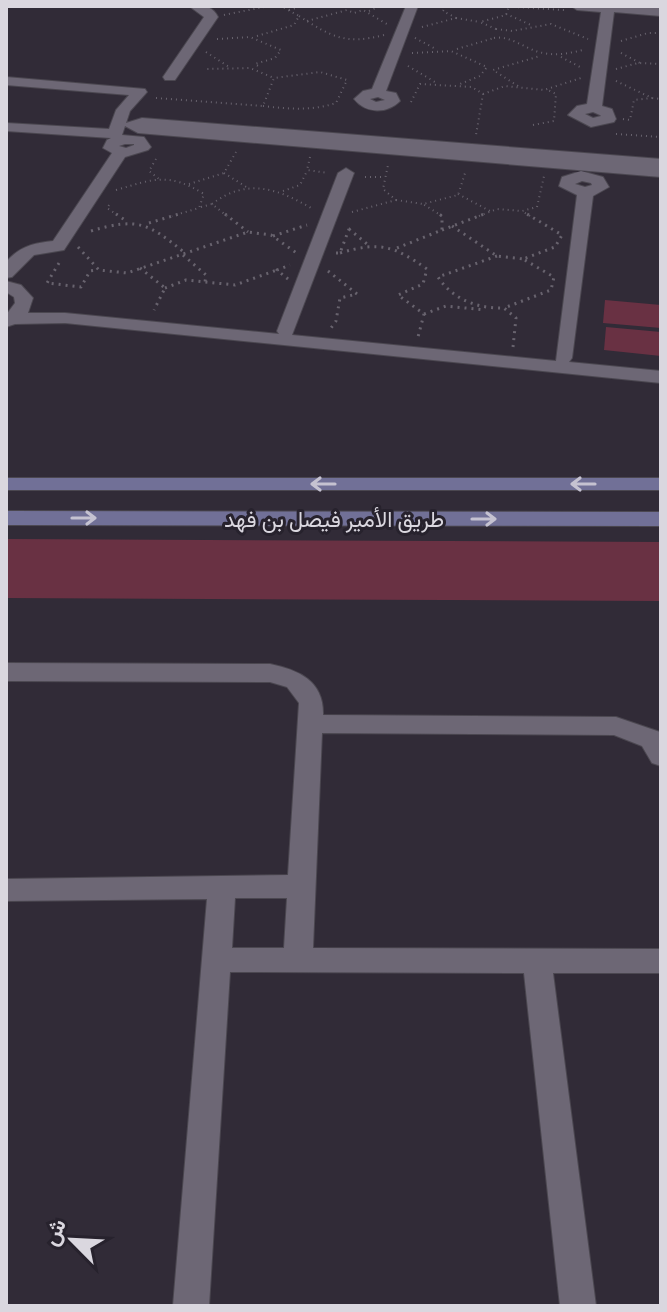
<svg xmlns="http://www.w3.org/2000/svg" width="667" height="1312" viewBox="0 0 667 1312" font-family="'Roboto Condensed',Vazirmatn,sans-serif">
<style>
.green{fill:#693143}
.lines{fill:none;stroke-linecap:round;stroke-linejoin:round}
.street-casing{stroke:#4b4750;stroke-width:2}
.secondary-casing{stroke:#4b4750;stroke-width:2}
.path-far1{stroke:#68636e;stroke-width:2;stroke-dasharray:1 4;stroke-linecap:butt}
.path{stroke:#68636e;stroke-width:3;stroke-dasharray:2 5;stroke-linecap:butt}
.street{fill:#6d6775;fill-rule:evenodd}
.secondary{fill:#717097;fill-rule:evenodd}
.oneway{stroke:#c5c2d1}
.labels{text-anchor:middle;stroke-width:6;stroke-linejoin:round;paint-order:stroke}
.street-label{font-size:22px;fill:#dad7df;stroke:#27222d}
</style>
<rect width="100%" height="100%" fill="#312b37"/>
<!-- green -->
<path class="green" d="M 605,300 L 661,305 L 661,328 L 603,323 Z
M 606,327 L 661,332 L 661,356 L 604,350 Z
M 6,539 L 661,542 L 661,601 L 6,598 Z"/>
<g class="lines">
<!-- street casing -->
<g class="street-casing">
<path id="street" d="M 189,6 C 201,6 212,4 218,17 L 175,80 L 165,80 L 163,77 L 204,17 Z
M 406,6 L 418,6 L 386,91 L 396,93 L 400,101 C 387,114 366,114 354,99 L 363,91 L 372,89 ZM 378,97 L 385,100 L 376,102 L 370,99 Z
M 571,6 L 661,8 L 661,16 L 614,12 L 602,106 L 612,109 L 616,119 L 614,122 L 591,127 L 568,115 L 577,106 L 587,104 L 601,12 L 577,10 ZM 593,112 L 600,115 L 601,116 L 593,118 L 585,114 Z
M 6,77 L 145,89 L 147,92 L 130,111 L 126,123 L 142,118 L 661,159 L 661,177 L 138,133 L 125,126 L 122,135 L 144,137 L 151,147 L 148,150 L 125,157 L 64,250 L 34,255 L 12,277 L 6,278 L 6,262 C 19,247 33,243 53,241 L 112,153 L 103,148 L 107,140 L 111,138 L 6,131 L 6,123 L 109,129 L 116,110 L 129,95 L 6,85 ZM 125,144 L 134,144 L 134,145 L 126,148 L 119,146 Z
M 346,168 L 354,173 L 292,335 L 556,361 L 577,195 L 559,186 L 562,177 L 581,171 L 603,177 L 609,187 L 593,196 L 572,358 L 569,362 L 661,371 L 661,383 L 65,323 L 15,324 L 6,327 L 6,315 L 15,303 L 14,297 L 6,292 L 6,281 L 21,285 L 33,298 L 28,313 L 65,313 L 279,334 L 277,331 L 338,173 ZM 582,181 L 591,183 L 592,185 L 585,187 L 575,184 Z
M 6,663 L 270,664 C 299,670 324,681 323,715 L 616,717 L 660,732 L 661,766 L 652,763 L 642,746 L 614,735 L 322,733 L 313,948 L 661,949 L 661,973 L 553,973 L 596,1306 L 560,1306 L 524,973 L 230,972 L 209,1306 L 173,1306 L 207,899 L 6,901 L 6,879 L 288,875 L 299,703 L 287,687 L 270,682 L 6,681 ZM 235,898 L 287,898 L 284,948 L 232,948 Z"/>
</g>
<!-- secondary casing -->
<g class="secondary-casing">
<path id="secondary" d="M 6,478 L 661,478 L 661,490 L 6,490 Z
M 6,511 L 661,512 L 661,526 L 6,525 Z"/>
</g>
<!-- path-far1 -->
<path class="path-far1" d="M 498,6 L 564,10
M 289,10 L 302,6
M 369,11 L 380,6
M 506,14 L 531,25
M 224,15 L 269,6
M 299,16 C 332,37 345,45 384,35
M 456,18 L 480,22
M 307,21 L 347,10 L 354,13 L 363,10 L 387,24
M 422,27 L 456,18 L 443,11 L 447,6
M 496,29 L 512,31 L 551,24 L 588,39
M 496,29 L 480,22 L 506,15 L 509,6
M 257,36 L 294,25 L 299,16 L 281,6
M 415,38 L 434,48
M 494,38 C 511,35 526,50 543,53 C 557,56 570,53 583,50
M 217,39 L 250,37 L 281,50 L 275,58 L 255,64 L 261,68
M 621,41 L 648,33 L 661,33
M 457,49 L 494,38
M 206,52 L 229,67
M 412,53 L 451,51 L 487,67 L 480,76 L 460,84
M 621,53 L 640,63
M 561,57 L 582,68
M 408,66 L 435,82
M 616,69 L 638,63 L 661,64
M 616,81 L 652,98 L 661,99
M 518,86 L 493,70 L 540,56
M 483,94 L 505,86 L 544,90 L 581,78
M 156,98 L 263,106 L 274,78 L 250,68 L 206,69
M 411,102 L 420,84 L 472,87 L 483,94 L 476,135
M 263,106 C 288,109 312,111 336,103 L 347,80 L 320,72 L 274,78
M 623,119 L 630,120 L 634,100 L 652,98
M 533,125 L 554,121 L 556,94 L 548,90
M 616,134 L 661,137
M 310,157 L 307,170 L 328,173
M 156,159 L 149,171 L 159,179
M 224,173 L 248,188
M 365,177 L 384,177
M 189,184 L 224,173 L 236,152
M 116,190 C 154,179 168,172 204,194 L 199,208 L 172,216
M 283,191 L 300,185 L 307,171
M 458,194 L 490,211
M 396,200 L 423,204
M 212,204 C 246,178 277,188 311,208
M 109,205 L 107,208 L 119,216
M 201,207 L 212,204 L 227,216
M 352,212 L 396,200 L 383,189 L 388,165
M 442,216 L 423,204 L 458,195 L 466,170
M 479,216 L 497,209 L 522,211
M 530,216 L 522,211 L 537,207 L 544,176"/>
<!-- path -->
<path class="path" d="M 116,214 L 125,220
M 225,214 L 248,232
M 149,223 L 179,214
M 452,226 L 497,256 L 523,259
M 349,229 L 367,244
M 442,230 L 484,214
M 91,231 C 138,217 148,223 185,253
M 273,236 L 307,225
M 78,247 L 99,270 L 127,273 L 248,232 L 271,235 L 298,254
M 397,248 L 442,230 L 442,216 L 439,214
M 336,253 L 340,253 L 349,229 L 344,228
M 340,253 C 380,241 394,246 427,269 L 423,284 L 398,295 L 424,314 L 418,337
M 183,255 L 206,275 L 205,282
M 497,256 L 438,277 C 452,299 478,309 504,308
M 59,263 L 47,283 L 81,287 L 90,271 L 97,270
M 140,268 L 165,288 L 154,310
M 328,271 L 357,294 L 340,298 L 336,321 L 331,328
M 288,279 L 277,270 L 290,265
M 165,288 L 186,280 L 235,285 L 277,270
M 424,314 L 446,306 L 485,310
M 513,347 L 516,318 L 504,308 L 551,290 L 554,277 L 523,259 L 555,247 L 562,235 L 527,214"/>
<!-- street -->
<use href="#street" class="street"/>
<!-- secondary -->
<use href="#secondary" class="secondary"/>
</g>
<!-- one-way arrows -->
<defs><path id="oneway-shaft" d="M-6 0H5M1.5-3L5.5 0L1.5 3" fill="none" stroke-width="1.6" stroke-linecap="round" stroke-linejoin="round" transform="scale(2)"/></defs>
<g class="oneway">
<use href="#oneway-shaft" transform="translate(323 484) rotate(-180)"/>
<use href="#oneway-shaft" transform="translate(583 484) rotate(-180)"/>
<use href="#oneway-shaft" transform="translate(84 518)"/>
<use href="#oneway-shaft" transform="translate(484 519)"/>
</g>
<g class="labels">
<!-- street labels -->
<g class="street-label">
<text x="334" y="527">طريق الأمير فيصل بن فهد</text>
</g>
</g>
<!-- border -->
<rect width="667" height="1312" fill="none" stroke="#dad7df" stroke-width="16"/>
<!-- north arrow -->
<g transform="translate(72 1240) rotate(294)" stroke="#27222d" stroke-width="6" paint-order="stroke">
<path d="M0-6L14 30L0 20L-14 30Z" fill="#dad7df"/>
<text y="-12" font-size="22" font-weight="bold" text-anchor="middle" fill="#dad7df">ش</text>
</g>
</svg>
